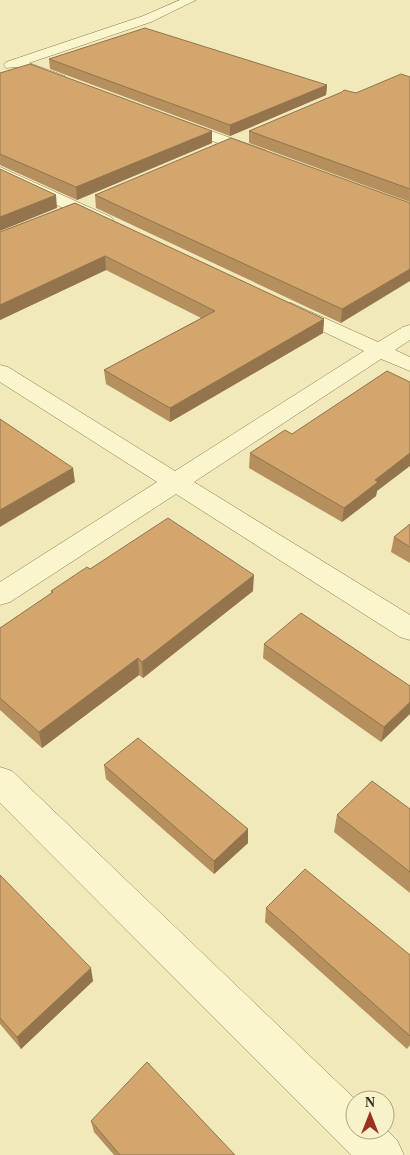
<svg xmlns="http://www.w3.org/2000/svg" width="410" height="1155" viewBox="0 0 410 1155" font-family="'Times New Roman',serif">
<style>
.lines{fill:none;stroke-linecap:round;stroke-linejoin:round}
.minor-casing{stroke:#897853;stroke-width:1}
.minor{fill:#fbf5cd;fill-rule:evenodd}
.wall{fill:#b58f5d}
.shaded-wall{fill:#93744c}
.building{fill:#d2a66c;stroke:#93744c}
</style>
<rect width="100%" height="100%" fill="#f1e9ba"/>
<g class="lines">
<!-- minor casing -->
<g class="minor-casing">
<path id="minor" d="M 180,0 L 196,0 L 151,22 L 29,63 L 65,76 L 67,79 L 65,82 L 55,82 L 17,67 L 6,68 L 4,65 L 6,62 L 143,16 Z
M 177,119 L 265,150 L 267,153 L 265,156 L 253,156 L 172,126 L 170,123 L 172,120 Z
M 0,167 L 111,217 L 114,221 L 111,225 L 105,226 L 99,225 L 0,178 Z
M 291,303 L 378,342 L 403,327 L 410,325 L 410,340 L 395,350 L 410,357 L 410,371 L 381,359 L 194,482 L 410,615 L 410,640 L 400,637 L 176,494 L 10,602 L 0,605 L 0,582 L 157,482 L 0,382 L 0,365 L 8,367 L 175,471 L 364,351 L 284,313 L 281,309 L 284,305 Z
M 0,767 L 12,771 L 356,1100 L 355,1130 L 385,1130 L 385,1128 L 397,1140 L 404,1155 L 351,1155 L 0,803 Z"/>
</g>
<!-- minor -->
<use href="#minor" class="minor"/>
</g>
<!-- wall -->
<path class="wall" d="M 49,59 L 327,85 L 326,95 L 230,136 L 50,69 Z
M 0,73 L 212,143 L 77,200 L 0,165 Z
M 410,77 L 410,202 L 249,143 L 249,131 L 356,93 Z
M 95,195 L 410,203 L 341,323 L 96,208 Z
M 75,203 L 324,319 L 323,333 L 170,422 L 106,384 L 104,370 L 201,318 L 106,270 L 0,320 L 0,232 Z
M 250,453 L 377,491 L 376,496 L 342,522 L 249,468 Z
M 410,524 L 410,563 L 391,552 L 394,537 Z
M 90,569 L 253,591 L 143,678 L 139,675 L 42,748 L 0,710 L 0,628 L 51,594 L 51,591 Z
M 264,644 L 410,686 L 381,742 L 263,658 Z
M 104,765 L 248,829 L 248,843 L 214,874 L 106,779 Z
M 410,809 L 410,893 L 334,832 L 337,815 Z
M 0,875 L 93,981 L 21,1049 L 0,1024 Z
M 266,908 L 410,955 L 410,1045 L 407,1049 L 265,922 Z
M 91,1121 L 235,1155 L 114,1155 L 94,1132 Z"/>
<!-- shaded-wall -->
<path class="shaded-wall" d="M 327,85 L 326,95 L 230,136 L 230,125 Z
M 212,131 L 212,143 L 77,200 L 76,187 Z
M 56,195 L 57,208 L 0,231 L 0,217 Z
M 105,256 L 106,270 L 0,320 L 0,305 Z
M 410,269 L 410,281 L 341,323 L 342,309 Z
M 324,319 L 323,333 L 170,422 L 170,408 Z
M 410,453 L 410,466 L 377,491 L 376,496 L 342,522 L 344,508 L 375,480 Z
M 73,468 L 75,482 L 0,527 L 0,510 Z
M 254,575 L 253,591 L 143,678 L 142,662 Z
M 138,658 L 139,675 L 42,748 L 39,732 Z
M 410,702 L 410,714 L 381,742 L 384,727 Z
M 248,829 L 248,843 L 214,874 L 214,861 Z
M 91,968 L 93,981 L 21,1049 L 17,1037 Z"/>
<!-- building -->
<path class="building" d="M 145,28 L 327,85 L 230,125 L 49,59 Z
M 30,64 L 212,131 L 76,187 L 0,154 L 0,73 Z
M 401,74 L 410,77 L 410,189 L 249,131 L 342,92 L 344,90 L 356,93 Z
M 231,138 L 410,203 L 410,269 L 342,309 L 95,195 Z
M 0,169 L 56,195 L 0,217 Z
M 75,203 L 324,319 L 170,408 L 104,370 L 215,311 L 105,256 L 0,305 L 0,232 Z
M 387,371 L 410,382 L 410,453 L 375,480 L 378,482 L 344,508 L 250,453 L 285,430 L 292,434 Z
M 0,419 L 73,468 L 0,510 Z
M 168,518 L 254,575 L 142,662 L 138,658 L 39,732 L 0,698 L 0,628 L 53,592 L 51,591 L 87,567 L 90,569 Z
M 410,524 L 410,547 L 394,537 Z
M 301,613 L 410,686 L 410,702 L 384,727 L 264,644 Z
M 138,738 L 248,829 L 214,861 L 104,765 Z
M 372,781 L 410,809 L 410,872 L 337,815 Z
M 305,869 L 410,955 L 410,1036 L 266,908 Z
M 0,875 L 91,968 L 17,1037 L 0,1018 Z
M 147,1062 L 235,1155 L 120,1155 L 91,1121 Z"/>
<!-- north arrow -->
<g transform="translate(370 1115)"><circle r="24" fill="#f8f2ca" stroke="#aaa383"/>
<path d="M0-4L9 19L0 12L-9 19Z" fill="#9c311f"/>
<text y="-8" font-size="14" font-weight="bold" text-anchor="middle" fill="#362c19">N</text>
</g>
</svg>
